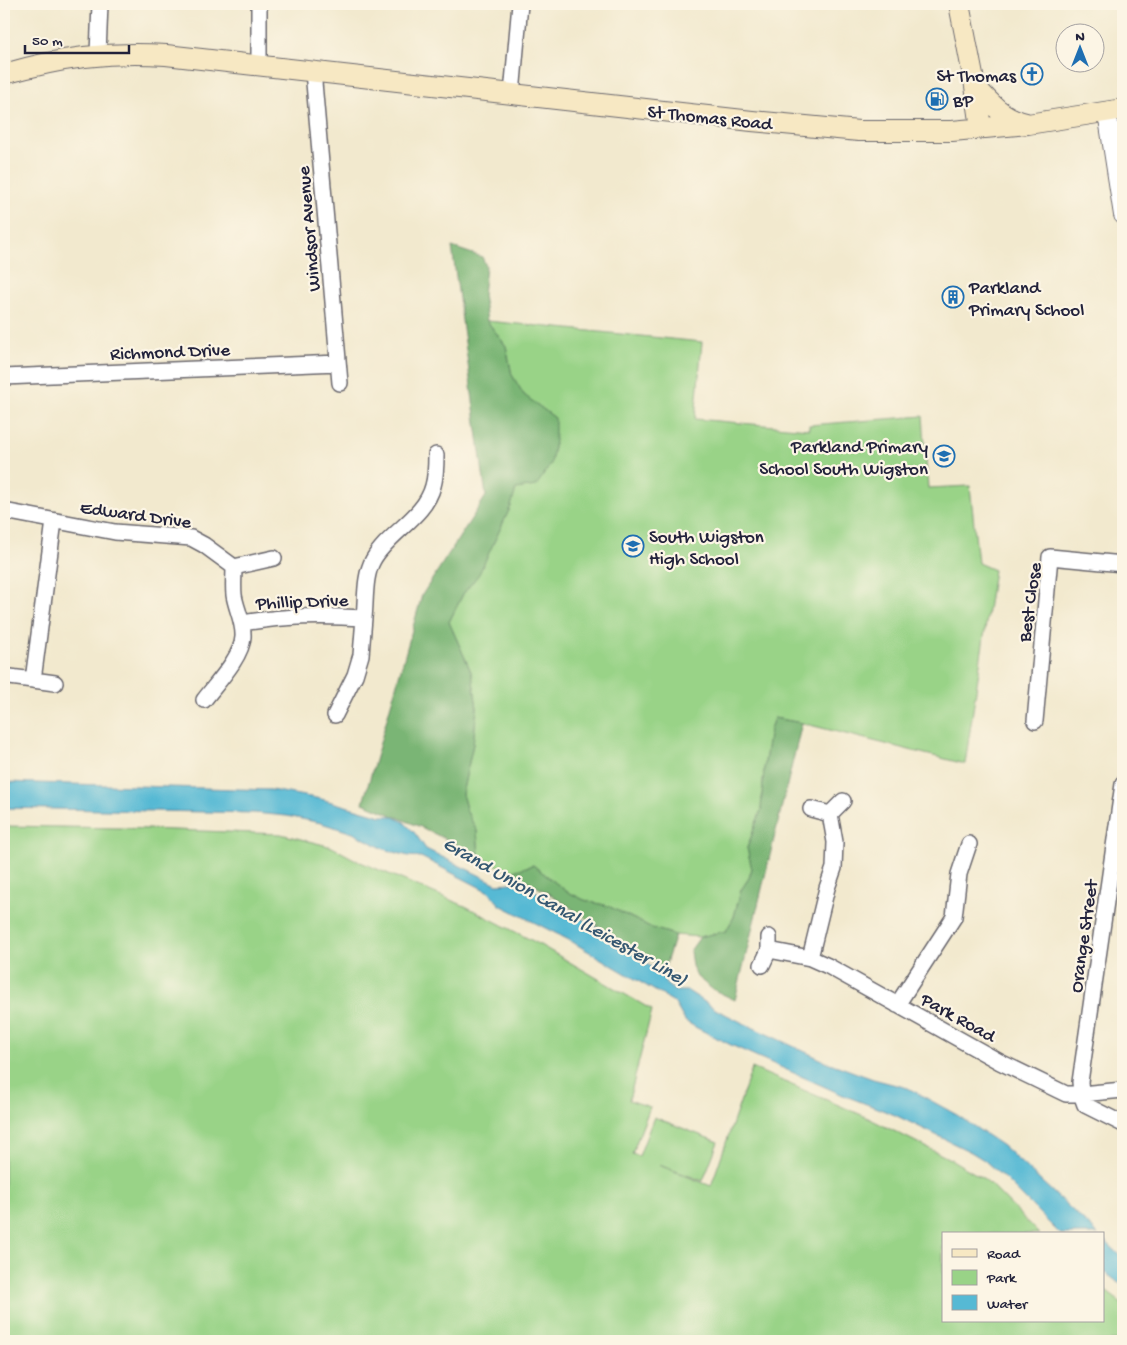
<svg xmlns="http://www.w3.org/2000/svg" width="1127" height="1345" viewBox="0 0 1127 1345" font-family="'Gochi Hand',sans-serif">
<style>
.green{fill:#99d387;stroke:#5e7a61}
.forest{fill:#7ab574;stroke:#4e6c58}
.water{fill:#56b9d4;stroke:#3c6e88}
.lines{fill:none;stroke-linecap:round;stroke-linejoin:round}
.minor-casing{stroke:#6b686e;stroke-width:18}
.tertiary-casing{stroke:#6b686e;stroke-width:20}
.secondary-casing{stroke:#6b686e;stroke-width:22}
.minor{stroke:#fff;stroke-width:15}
.tertiary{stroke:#fff;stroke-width:18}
.secondary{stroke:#f7e8c3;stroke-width:20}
.labels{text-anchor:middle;stroke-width:4.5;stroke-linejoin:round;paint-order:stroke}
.poi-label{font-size:19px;fill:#22223b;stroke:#fcf5e5;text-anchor:start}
.street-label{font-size:19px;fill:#22223b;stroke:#fcf5e5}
.water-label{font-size:20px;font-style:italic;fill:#345771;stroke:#fcf5e5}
</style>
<rect width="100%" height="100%" fill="#fcf5e5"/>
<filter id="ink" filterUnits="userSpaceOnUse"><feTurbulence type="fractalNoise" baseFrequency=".02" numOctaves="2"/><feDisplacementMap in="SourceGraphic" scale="10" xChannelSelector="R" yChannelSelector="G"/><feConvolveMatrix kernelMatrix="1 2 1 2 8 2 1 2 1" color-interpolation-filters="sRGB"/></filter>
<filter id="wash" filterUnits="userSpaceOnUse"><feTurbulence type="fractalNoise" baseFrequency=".0096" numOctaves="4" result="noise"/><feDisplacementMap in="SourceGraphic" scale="20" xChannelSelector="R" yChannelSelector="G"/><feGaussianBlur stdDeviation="1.12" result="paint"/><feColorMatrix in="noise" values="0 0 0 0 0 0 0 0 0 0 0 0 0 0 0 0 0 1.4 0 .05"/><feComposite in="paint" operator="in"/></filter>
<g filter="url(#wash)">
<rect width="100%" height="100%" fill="#f2e9ce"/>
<!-- green -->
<path class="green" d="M 487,321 L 702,342 L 695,419 L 809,429 L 809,425 L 923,416 L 928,488 L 970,486 L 978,563 L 994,570 L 965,764 L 802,723 L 774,718 L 770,729 L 764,769 L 761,810 L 747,848 L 752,868 L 749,878 L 741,890 L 734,917 L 726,931 L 700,937 L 675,935 L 652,928 L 608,906 L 584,900 L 566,891 L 533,865 L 510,872 L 479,856 L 477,831 L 467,812 L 462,794 L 473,744 L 477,708 L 472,674 L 449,622 L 463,594 L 479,573 L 511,506 L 516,488 L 555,418 L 524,395 L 512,375 L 506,346 Z
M 4,826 L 121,828 L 281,834 L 332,847 L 358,861 L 465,906 L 535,942 L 652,1010 L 629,1100 L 650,1107 L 632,1154 L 639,1156 L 654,1117 L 718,1142 L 703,1181 L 659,1165 L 711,1186 L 752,1068 L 864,1116 L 952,1160 L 986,1180 L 1039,1234 L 943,1234 L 943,1321 L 1103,1321 L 1103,1289 L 1123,1304 L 1123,1341 L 4,1341 Z"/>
<!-- forest -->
<path class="forest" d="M 452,247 L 482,257 L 486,266 L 483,295 L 487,321 L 506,346 L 512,375 L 524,395 L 555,418 L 555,441 L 551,464 L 536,486 L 516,489 L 511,506 L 479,574 L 463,594 L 449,622 L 472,674 L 477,708 L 473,744 L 462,794 L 467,812 L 477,831 L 479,856 L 423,828 L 363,803 L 422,595 L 486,496 Z
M 774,718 L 802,723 L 735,1000 L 712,989 L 697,977 L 692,966 L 690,951 L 700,937 L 726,931 L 734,917 L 741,890 L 749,878 L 752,869 L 747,848 L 761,810 L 764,769 L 770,729 Z
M 533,865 L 566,891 L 584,900 L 608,906 L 652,928 L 675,935 L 664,970 L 550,894 L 510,872 Z"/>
<!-- water -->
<path class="water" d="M 4,782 L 271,790 L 321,799 L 381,816 L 392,816 L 404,822 L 414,832 L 426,849 L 497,884 L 512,883 L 525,886 L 549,898 L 605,933 L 661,974 L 666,984 L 675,991 L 688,991 L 717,1010 L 741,1022 L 827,1062 L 873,1079 L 908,1088 L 957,1115 L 1003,1146 L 1098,1234 L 1060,1234 L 1004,1178 L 984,1160 L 971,1152 L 895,1115 L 843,1095 L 731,1045 L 697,1028 L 685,1021 L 674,1002 L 569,940 L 500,905 L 489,892 L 421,857 L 408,856 L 384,849 L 353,833 L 321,823 L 287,816 L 254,813 L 4,808 Z
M 1103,1239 L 1123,1258 L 1123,1286 L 1103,1271 Z"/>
</g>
<g filter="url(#ink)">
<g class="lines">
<!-- minor casing -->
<g class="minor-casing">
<path id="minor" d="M 98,54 L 100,4
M 259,66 L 259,4
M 313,71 L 340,383
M 512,94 L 520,4
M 4,377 L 338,363
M 4,511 L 115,532 L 191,538 L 204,545 L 234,567 C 234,576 233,586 234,595 C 236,609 244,622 243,637 C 242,657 216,684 204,700
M 234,567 L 274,558
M 242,623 C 286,616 320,615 364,618 C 366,600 364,576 373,560 C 388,533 425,517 433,486 C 436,476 436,465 436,455
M 10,677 L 33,680 L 54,521
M 33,680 L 55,683
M 335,715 L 355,675 L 361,655 L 364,618
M 1035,721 L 1050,557 L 1123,564
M 1123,784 L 1080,1082 L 1081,1094 L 1123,1090
M 811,809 L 830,814 L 843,801
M 769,950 L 810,958 L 828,966 L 1000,1062 L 1066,1094 L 1081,1094 L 1085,1105 L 1123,1124
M 810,958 L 827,888 L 834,868 L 835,842 L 830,814
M 762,965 L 769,950 L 769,937
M 897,1005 L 954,917 L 959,874 L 969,844"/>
</g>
<!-- tertiary casing -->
<g class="tertiary-casing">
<path id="tertiary" d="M 1107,112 L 1123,215"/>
</g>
<!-- secondary casing -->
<g class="secondary-casing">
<path id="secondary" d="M 959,4 L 975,86 L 981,128
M 4,74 C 60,58 108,51 166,55 L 752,121 L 859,131 L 952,131 L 1028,124 L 1123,109
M 975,86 C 990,103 1003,118 1026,123"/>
</g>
<!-- minor -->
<use href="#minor" class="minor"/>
<!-- tertiary -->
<use href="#tertiary" class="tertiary"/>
<!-- secondary -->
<use href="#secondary" class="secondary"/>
</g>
</g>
<!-- icons -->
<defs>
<g id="church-ring" transform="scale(1.125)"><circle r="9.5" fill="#fcf5e5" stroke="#1f6fb2" stroke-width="1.5"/><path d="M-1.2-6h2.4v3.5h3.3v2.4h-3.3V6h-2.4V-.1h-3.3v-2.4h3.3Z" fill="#1f6fb2"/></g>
<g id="fuel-ring" transform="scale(1.125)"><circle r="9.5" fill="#fcf5e5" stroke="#1f6fb2" stroke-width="1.5"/><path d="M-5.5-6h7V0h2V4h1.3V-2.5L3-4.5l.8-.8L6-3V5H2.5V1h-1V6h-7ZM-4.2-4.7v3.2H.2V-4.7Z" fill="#1f6fb2"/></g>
<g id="building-ring" transform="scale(1.125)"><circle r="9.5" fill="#fcf5e5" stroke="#1f6fb2" stroke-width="1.5"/><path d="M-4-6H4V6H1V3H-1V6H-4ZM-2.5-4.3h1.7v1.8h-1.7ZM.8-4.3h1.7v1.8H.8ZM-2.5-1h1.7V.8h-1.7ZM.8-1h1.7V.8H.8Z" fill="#1f6fb2"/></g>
<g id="school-ring" transform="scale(1.125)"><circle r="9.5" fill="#fcf5e5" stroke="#1f6fb2" stroke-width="1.5"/><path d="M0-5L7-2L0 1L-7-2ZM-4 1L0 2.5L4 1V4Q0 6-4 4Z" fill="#1f6fb2"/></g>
</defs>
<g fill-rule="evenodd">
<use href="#church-ring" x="1032" y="74"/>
<use href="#fuel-ring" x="937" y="99"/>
<use href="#building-ring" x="953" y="297"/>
<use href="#school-ring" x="944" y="456"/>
<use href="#school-ring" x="633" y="546"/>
</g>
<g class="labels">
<!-- poi labels -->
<g class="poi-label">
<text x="1016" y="81" text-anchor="end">St Thomas</text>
<text x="953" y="106">BP</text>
<text x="969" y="293">Parkland<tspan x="969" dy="22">Primary School</tspan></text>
<text x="928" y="452" text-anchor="end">Parkland Primary<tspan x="928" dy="22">School South Wigston</tspan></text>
<text x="649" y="542">South Wigston<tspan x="649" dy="22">High School</tspan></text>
</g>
<!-- street labels -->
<g class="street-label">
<text transform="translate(710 116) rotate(6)" y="7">St Thomas Road</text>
<text transform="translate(307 229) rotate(-95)" y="7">Windsor Avenue</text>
<text transform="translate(170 350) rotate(-2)" y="7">Richmond Drive</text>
<text transform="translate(136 513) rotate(8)" y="7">Edward Drive</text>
<text transform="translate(302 600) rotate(-2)" y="7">Phillip Drive</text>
<text transform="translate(1028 602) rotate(-82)" y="7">Best Close</text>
<text transform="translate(1082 936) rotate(-82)" y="7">Orange Street</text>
<text transform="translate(959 1016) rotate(29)" y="7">Park Road</text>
</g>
<!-- water labels -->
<g class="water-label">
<text transform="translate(566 910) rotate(30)" y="7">Grand Union Canal (Leicester Line)</text>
</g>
</g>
<!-- margin -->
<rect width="1127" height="1345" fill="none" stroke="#fcf5e5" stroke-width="20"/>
<!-- legend -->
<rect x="942" y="1232" width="162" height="90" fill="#fcf5e5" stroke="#a5a1a1"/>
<rect x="952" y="1249" width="25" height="8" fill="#f7e8c3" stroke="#a5a1a1"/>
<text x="987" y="1258" font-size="15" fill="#22223b">Road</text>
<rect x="952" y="1270" width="25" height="15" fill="#99d387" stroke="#a5a1a1"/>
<text x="987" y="1282" font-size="15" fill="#22223b">Park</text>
<rect x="952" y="1295" width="25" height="15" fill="#56b9d4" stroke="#a5a1a1"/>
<text x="987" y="1308" font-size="15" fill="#22223b">Water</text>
<!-- north arrow -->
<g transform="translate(1080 48)"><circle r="24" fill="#fcf5e5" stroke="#a5a1a1"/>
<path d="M0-4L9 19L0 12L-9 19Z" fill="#1f6fb2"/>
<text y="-8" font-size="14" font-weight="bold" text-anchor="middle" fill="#22223b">N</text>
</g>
<!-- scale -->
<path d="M25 45v8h104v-8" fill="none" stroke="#22223b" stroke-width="2.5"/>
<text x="32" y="45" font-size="15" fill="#22223b" stroke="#fcf5e5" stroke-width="4" paint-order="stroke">50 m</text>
</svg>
